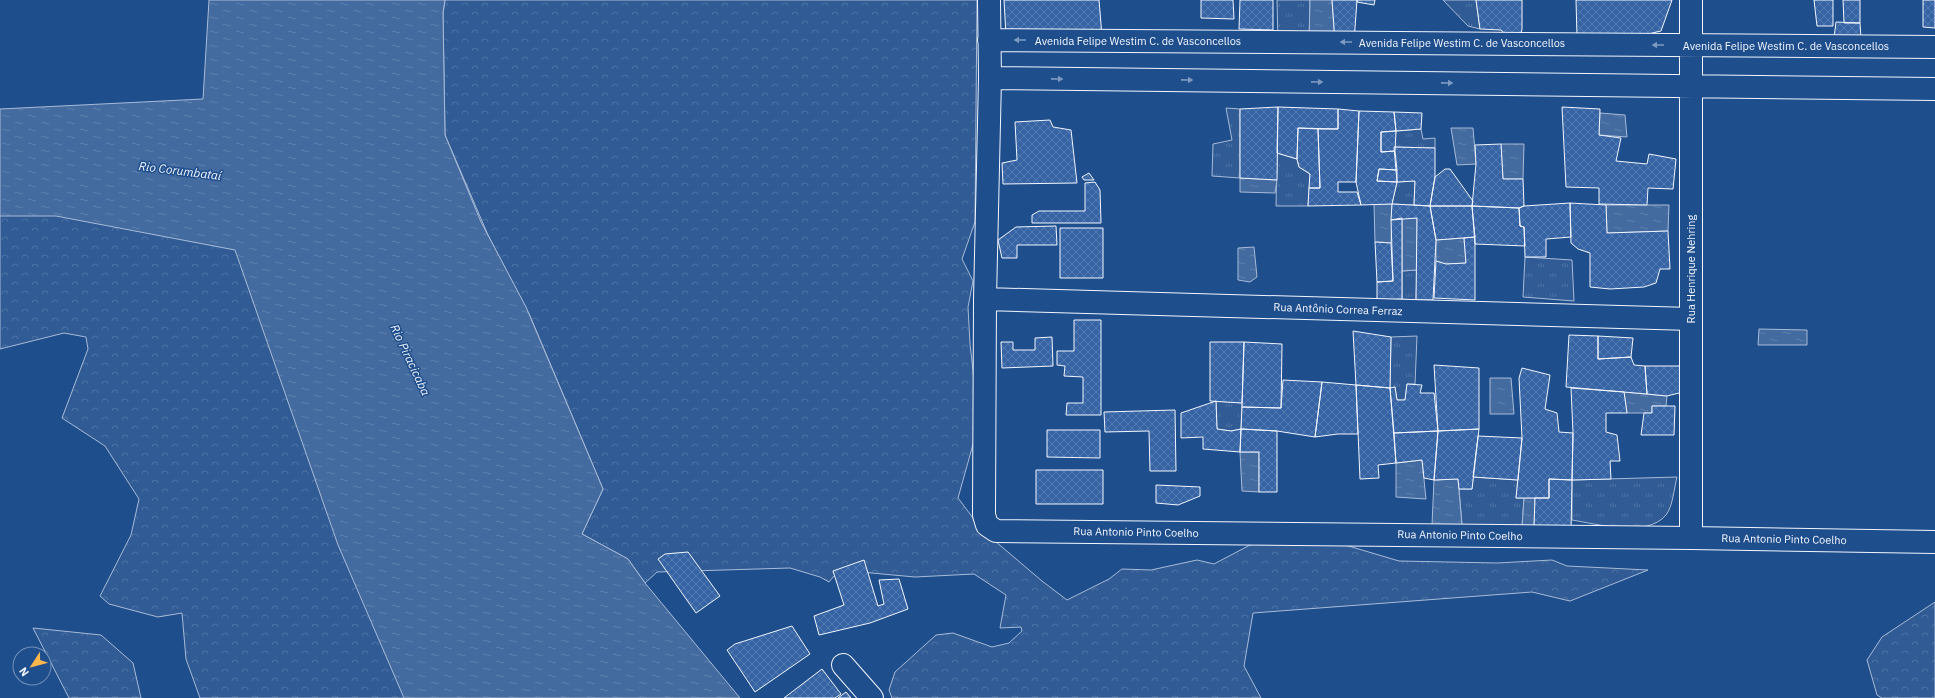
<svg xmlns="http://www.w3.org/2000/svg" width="1935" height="698" viewBox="0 0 1935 698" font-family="'IBM Plex Sans',sans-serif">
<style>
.grass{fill:url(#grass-tufts);stroke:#a8bbd7}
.forest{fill:url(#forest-crowns);stroke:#a8bbd7}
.water{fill:url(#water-ripples);stroke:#a8bbd7}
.building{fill:url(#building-cross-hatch);stroke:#f2f6ff}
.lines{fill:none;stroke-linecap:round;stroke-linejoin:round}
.minor-casing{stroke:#f2f6ff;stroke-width:24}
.minor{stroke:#1f4e8c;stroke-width:22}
.oneway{fill:#7e9ac0}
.labels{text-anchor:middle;stroke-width:3;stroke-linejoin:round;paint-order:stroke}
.street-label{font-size:11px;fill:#f2f6ff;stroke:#1f4e8c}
.water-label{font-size:12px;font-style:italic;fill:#f2f6ff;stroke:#1f4e8c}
</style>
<defs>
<pattern id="grass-tufts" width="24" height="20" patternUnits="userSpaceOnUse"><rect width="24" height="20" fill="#305b95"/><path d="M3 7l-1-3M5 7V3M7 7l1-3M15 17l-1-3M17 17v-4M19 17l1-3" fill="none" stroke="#4e73a5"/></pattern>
<pattern id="forest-crowns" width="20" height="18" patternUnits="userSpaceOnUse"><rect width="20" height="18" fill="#305b95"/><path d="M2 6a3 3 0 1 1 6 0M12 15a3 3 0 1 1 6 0" fill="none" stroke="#4e73a5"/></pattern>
<pattern id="water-ripples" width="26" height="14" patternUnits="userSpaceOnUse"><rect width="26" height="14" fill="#446ba0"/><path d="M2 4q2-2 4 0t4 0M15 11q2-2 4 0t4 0" fill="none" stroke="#5f81ae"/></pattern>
<pattern id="building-cross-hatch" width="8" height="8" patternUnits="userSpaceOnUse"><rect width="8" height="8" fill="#3563a3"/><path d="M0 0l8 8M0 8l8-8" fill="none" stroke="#537ab1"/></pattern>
</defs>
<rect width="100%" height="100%" fill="#1f4e8c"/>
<!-- grass -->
<path class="grass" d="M 1277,0 L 1310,0 L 1309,42 L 1278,43 Z
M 1443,0 L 1476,0 L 1480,29 L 1468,26 Z
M 1226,108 L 1240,109 L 1240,178 L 1212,176 L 1213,144 L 1232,140 Z
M 1421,129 L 1423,139 L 1435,138 L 1435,148 L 1394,147 L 1396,131 Z
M 1277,153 L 1297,159 L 1299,167 L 1310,174 L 1308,206 L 1276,206 Z
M 1415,181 L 1414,205 L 1392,204 L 1397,182 Z
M 1525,257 L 1572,260 L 1574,301 L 1523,297 Z
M 1417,270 L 1416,300 L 1402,299 L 1402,271 Z
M 1417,336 L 1415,384 L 1407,384 L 1405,400 L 1397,400 L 1395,387 L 1390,388 L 1391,337 Z
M 1216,401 L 1242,403 L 1241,429 L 1231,431 L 1217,429 Z
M 1473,477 L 1518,480 L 1516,498 L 1524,498 L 1522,527 L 1462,525 L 1459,489 L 1472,489 Z
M 1677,477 C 1674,488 1673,506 1666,515 C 1647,538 1597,524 1572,520 L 1572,480 Z"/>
<!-- forest -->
<path class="forest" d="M 445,0 L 977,0 L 975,222 L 962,259 L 973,281 L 968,307 L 970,344 L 979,423 L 958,498 L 982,530 L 1042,581 L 1067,600 L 1109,579 L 1122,569 L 1151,570 L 1197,560 L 1214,564 L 1250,545 L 1288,537 L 1335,542 L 1399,561 L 1497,563 L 1552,560 L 1567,566 L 1648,570 L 1570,601 L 1532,592 L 1253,613 L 1244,666 L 1261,698 L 892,698 L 889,690 L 895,672 L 936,635 L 953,633 L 992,647 L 1009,643 L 1022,631 L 1021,627 L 1000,628 L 1006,595 L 974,574 L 915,577 L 839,570 L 829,582 L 820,577 L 790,568 L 657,572 L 645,583 L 628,559 L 582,534 L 603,489 L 530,316 L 488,235 L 445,135 L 443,13 Z
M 29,199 L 239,243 L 467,698 L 200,698 L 186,659 L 182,613 L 158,617 L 109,604 L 100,596 L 131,535 L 139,499 L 105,446 L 62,418 L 88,349 L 86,337 L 64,333 L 0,349 L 0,208 Z
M 1935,602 L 1935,698 L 1882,698 L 1877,695 L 1867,660 L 1882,637 Z
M 33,628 L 101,635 L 133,663 L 141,698 L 69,698 Z"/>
<!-- water -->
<path class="water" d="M 209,0 L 445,0 L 443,13 L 445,135 L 481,222 L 526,307 L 603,489 L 582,534 L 628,559 L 645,583 L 740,698 L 404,698 L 338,545 L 235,250 L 56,216 L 0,216 L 0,109 L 203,99 Z
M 1310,0 L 1332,0 L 1335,41 L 1309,42 Z
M 1600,113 L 1625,115 L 1627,137 L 1599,135 Z
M 1451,128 L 1473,128 L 1476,164 L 1457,165 Z
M 1501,144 L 1524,144 L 1523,179 L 1503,179 Z
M 1240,178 L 1277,180 L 1275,193 L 1240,192 Z
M 1374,204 L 1392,204 L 1391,243 L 1375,242 Z
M 1606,205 L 1669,205 L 1668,231 L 1607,233 Z
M 1402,218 L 1417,218 L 1417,270 L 1402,271 Z
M 1464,238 L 1466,263 L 1446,264 L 1436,261 L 1436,240 Z
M 1254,247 L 1257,277 L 1250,282 L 1238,280 L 1238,248 Z
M 1759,329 L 1807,330 L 1807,345 L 1758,345 Z
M 1490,378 L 1511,378 L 1514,414 L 1490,414 Z
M 1624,392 L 1667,396 L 1666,406 L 1652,406 L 1652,413 L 1627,413 Z
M 1240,452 L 1259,452 L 1259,492 L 1242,491 Z
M 1422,460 L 1426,499 L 1396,497 L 1396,463 Z
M 1458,479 L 1462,525 L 1432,525 L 1434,480 Z
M 1524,498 L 1535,498 L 1534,528 L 1522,527 Z"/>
<!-- building -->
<path class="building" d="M 1004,0 L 1099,0 L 1102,36 L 1006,36 Z
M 1201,0 L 1233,0 L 1234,19 L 1201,18 Z
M 1240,0 L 1273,0 L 1273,30 L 1239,29 Z
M 1332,0 L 1357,0 L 1354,42 L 1335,41 Z
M 1357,0 L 1375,0 L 1374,5 L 1357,2 Z
M 1476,0 L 1522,0 L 1522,29 L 1520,38 L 1509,39 L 1501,30 L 1480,29 Z
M 1576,0 L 1672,0 L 1661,31 L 1635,37 L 1577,37 Z
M 1814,0 L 1833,0 L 1833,26 L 1817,26 Z
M 1843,0 L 1860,0 L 1860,23 L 1844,23 Z
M 1923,0 L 1935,0 L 1935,28 L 1923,27 Z
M 1836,22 L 1860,23 L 1861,38 L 1834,38 Z
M 1278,107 L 1277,180 L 1240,178 L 1240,109 Z
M 1278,107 L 1338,109 L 1338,129 L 1298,128 L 1297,159 L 1277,153 Z
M 1562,107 L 1600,109 L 1599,135 L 1621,138 L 1616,161 L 1647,164 L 1649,154 L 1676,159 L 1673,189 L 1648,188 L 1647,205 L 1599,204 L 1599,188 L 1566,187 Z
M 1338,109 L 1359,111 L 1356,182 L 1338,182 L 1338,192 L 1357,192 L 1361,205 L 1308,206 L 1309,188 L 1320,188 L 1318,129 L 1338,129 Z
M 1359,111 L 1394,112 L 1396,131 L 1381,132 L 1381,152 L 1395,151 L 1397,170 L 1379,169 L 1377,181 L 1397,182 L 1392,204 L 1361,205 L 1356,182 Z
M 1394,112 L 1422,113 L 1421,129 L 1396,131 Z
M 1050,120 L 1053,127 L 1071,130 L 1077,183 L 1003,184 L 1002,163 L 1017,160 L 1015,122 Z
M 1298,128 L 1318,129 L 1320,188 L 1309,188 L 1310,174 L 1299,167 L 1297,159 Z
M 1396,131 L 1395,151 L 1381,152 L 1381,132 Z
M 1501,144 L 1503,179 L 1523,179 L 1524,206 L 1519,208 L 1472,206 L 1476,164 L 1475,145 Z
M 1394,147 L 1435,148 L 1435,177 L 1430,206 L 1414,205 L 1415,181 L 1397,182 Z
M 1379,169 L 1397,170 L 1397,182 L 1377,181 Z
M 1445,169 L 1450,169 L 1473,201 L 1472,206 L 1430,206 L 1435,177 Z
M 1089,173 L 1094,180 L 1084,180 L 1082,177 Z
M 1095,182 L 1100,190 L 1101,223 L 1032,223 L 1032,215 L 1039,211 L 1085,211 L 1085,183 Z
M 1570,203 L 1606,205 L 1607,233 L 1668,231 L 1670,269 L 1660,269 L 1656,283 L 1644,287 L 1610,289 L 1590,287 L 1590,253 L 1578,249 L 1571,243 Z
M 1570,203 L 1571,237 L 1546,239 L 1546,257 L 1525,257 L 1524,227 L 1520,226 L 1519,208 L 1524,206 Z
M 1392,204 L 1430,206 L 1436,240 L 1433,300 L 1416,300 L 1417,218 L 1391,220 Z
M 1430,206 L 1472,206 L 1475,237 L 1436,240 Z
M 1472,206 L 1519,208 L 1520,226 L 1524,227 L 1525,246 L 1475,244 Z
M 1402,218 L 1402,299 L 1377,300 L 1377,282 L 1393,281 L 1391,220 Z
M 1056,226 L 1057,245 L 1017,245 L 1017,258 L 1002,258 L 998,240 L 1016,227 Z
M 1060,228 L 1103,228 L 1103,278 L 1060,278 Z
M 1475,237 L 1475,300 L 1434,298 L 1436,261 L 1446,264 L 1466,263 L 1464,238 Z
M 1375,242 L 1391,243 L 1393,281 L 1377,282 Z
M 1074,320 L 1101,320 L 1101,415 L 1066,415 L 1067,403 L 1083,403 L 1083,377 L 1064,376 L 1065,366 L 1057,365 L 1057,351 L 1074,351 Z
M 1353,331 L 1391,337 L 1390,388 L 1356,385 Z
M 1569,335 L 1598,336 L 1598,359 L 1631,357 L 1634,365 L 1645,366 L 1647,394 L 1566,387 Z
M 1598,336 L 1633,338 L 1631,357 L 1598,359 Z
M 1052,337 L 1053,366 L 1002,368 L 1001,342 L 1013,342 L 1013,350 L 1035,350 L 1035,338 Z
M 1210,342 L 1244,342 L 1242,403 L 1210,401 Z
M 1244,342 L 1282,344 L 1281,408 L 1242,407 Z
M 1434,365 L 1479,368 L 1479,429 L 1438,431 Z
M 1645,366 L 1683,366 L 1683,392 L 1667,396 L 1647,394 Z
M 1522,368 L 1550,375 L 1545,409 L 1557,413 L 1559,432 L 1573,433 L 1572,480 L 1549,479 L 1549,498 L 1516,498 L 1522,438 L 1519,378 Z
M 1283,380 L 1322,382 L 1315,437 L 1277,431 L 1241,429 L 1242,407 L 1281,408 Z
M 1322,382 L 1356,385 L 1358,434 L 1338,434 L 1315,437 Z
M 1407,384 L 1422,385 L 1420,393 L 1434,393 L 1438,431 L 1394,433 L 1390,388 L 1395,387 L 1397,400 L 1405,400 Z
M 1356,385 L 1390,388 L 1396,463 L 1378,465 L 1379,478 L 1360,479 Z
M 1571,388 L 1624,392 L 1627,413 L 1606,413 L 1606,432 L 1617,435 L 1620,461 L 1610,461 L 1611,479 L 1572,480 L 1573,433 Z
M 1216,401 L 1217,429 L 1231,431 L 1241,429 L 1240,452 L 1203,449 L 1203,437 L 1181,438 L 1181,413 Z
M 1652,406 L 1675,406 L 1674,435 L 1641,435 L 1644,413 L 1652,413 Z
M 1175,410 L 1176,471 L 1150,471 L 1149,431 L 1105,432 L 1104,412 Z
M 1241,429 L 1277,431 L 1277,492 L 1259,492 L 1259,452 L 1240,452 Z
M 1479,429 L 1472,489 L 1459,489 L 1458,479 L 1434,480 L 1438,431 Z
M 1047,430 L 1100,430 L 1100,458 L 1047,457 Z
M 1438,431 L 1434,480 L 1424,478 L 1422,460 L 1396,463 L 1394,433 Z
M 1478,436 L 1522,438 L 1518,480 L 1473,477 Z
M 1036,470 L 1103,470 L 1103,504 L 1036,504 Z
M 1549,479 L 1572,480 L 1571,532 L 1534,528 L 1535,498 L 1549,498 Z
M 1156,485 L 1200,487 L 1200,496 L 1178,505 L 1156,503 Z
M 688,552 L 720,596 L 696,613 L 658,559 L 665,554 Z
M 864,560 L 878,606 L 884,604 L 879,580 L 899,579 L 908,609 L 870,623 L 819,635 L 814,616 L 844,605 L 833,571 Z
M 792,626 L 810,654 L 755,692 L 727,650 L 735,644 Z
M 822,669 L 841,694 L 835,698 L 784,698 Z
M 846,692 L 851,698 L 838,698 Z"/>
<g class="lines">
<!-- minor casing -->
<g class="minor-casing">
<path id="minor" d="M 989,0 L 990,78 L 985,299 L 984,515 L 987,525 L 996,531 L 1691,538 L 1935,542
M 989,40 L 1935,47
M 990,78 L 1935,89
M 985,299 L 1691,319
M 1691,538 L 1691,0
M 843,665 L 872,698"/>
</g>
<!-- minor -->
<use href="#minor" class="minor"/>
</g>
<!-- one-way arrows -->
<defs><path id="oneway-solid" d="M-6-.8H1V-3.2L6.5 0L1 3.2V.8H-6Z"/></defs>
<g class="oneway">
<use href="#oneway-solid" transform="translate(1020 40) rotate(-180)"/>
<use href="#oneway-solid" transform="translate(1346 42) rotate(-180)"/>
<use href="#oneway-solid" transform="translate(1658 45) rotate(-180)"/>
<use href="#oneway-solid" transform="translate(1057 79) rotate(1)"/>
<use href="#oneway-solid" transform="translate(1187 80) rotate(1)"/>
<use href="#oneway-solid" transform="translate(1317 82) rotate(1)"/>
<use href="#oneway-solid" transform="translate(1447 83) rotate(1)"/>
</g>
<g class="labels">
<!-- street labels -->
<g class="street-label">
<text x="1138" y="45">Avenida Felipe Westim C. de Vasconcellos</text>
<text x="1462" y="47">Avenida Felipe Westim C. de Vasconcellos</text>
<text x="1786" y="50">Avenida Felipe Westim C. de Vasconcellos</text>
<text transform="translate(1691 269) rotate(-90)" y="4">Rua Henrique Nehring</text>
<text transform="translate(1338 309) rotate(2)" y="4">Rua Antônio Correa Ferraz</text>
<text transform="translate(1136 532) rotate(1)" y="4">Rua Antonio Pinto Coelho</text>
<text transform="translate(1460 535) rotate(1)" y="4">Rua Antonio Pinto Coelho</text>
<text transform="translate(1784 539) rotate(1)" y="4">Rua Antonio Pinto Coelho</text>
</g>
<!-- water labels -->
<g class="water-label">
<text transform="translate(180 171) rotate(7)" y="4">Rio Corumbataí</text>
<text transform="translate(410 360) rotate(65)" y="4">Rio Piracicaba</text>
</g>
</g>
<!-- north arrow -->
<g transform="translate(32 666) rotate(234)"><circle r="19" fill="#1f4e8c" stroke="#7391ba"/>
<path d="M0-3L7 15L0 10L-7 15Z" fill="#ffb74d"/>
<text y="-6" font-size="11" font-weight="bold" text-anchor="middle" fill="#f2f6ff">N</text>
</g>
</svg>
